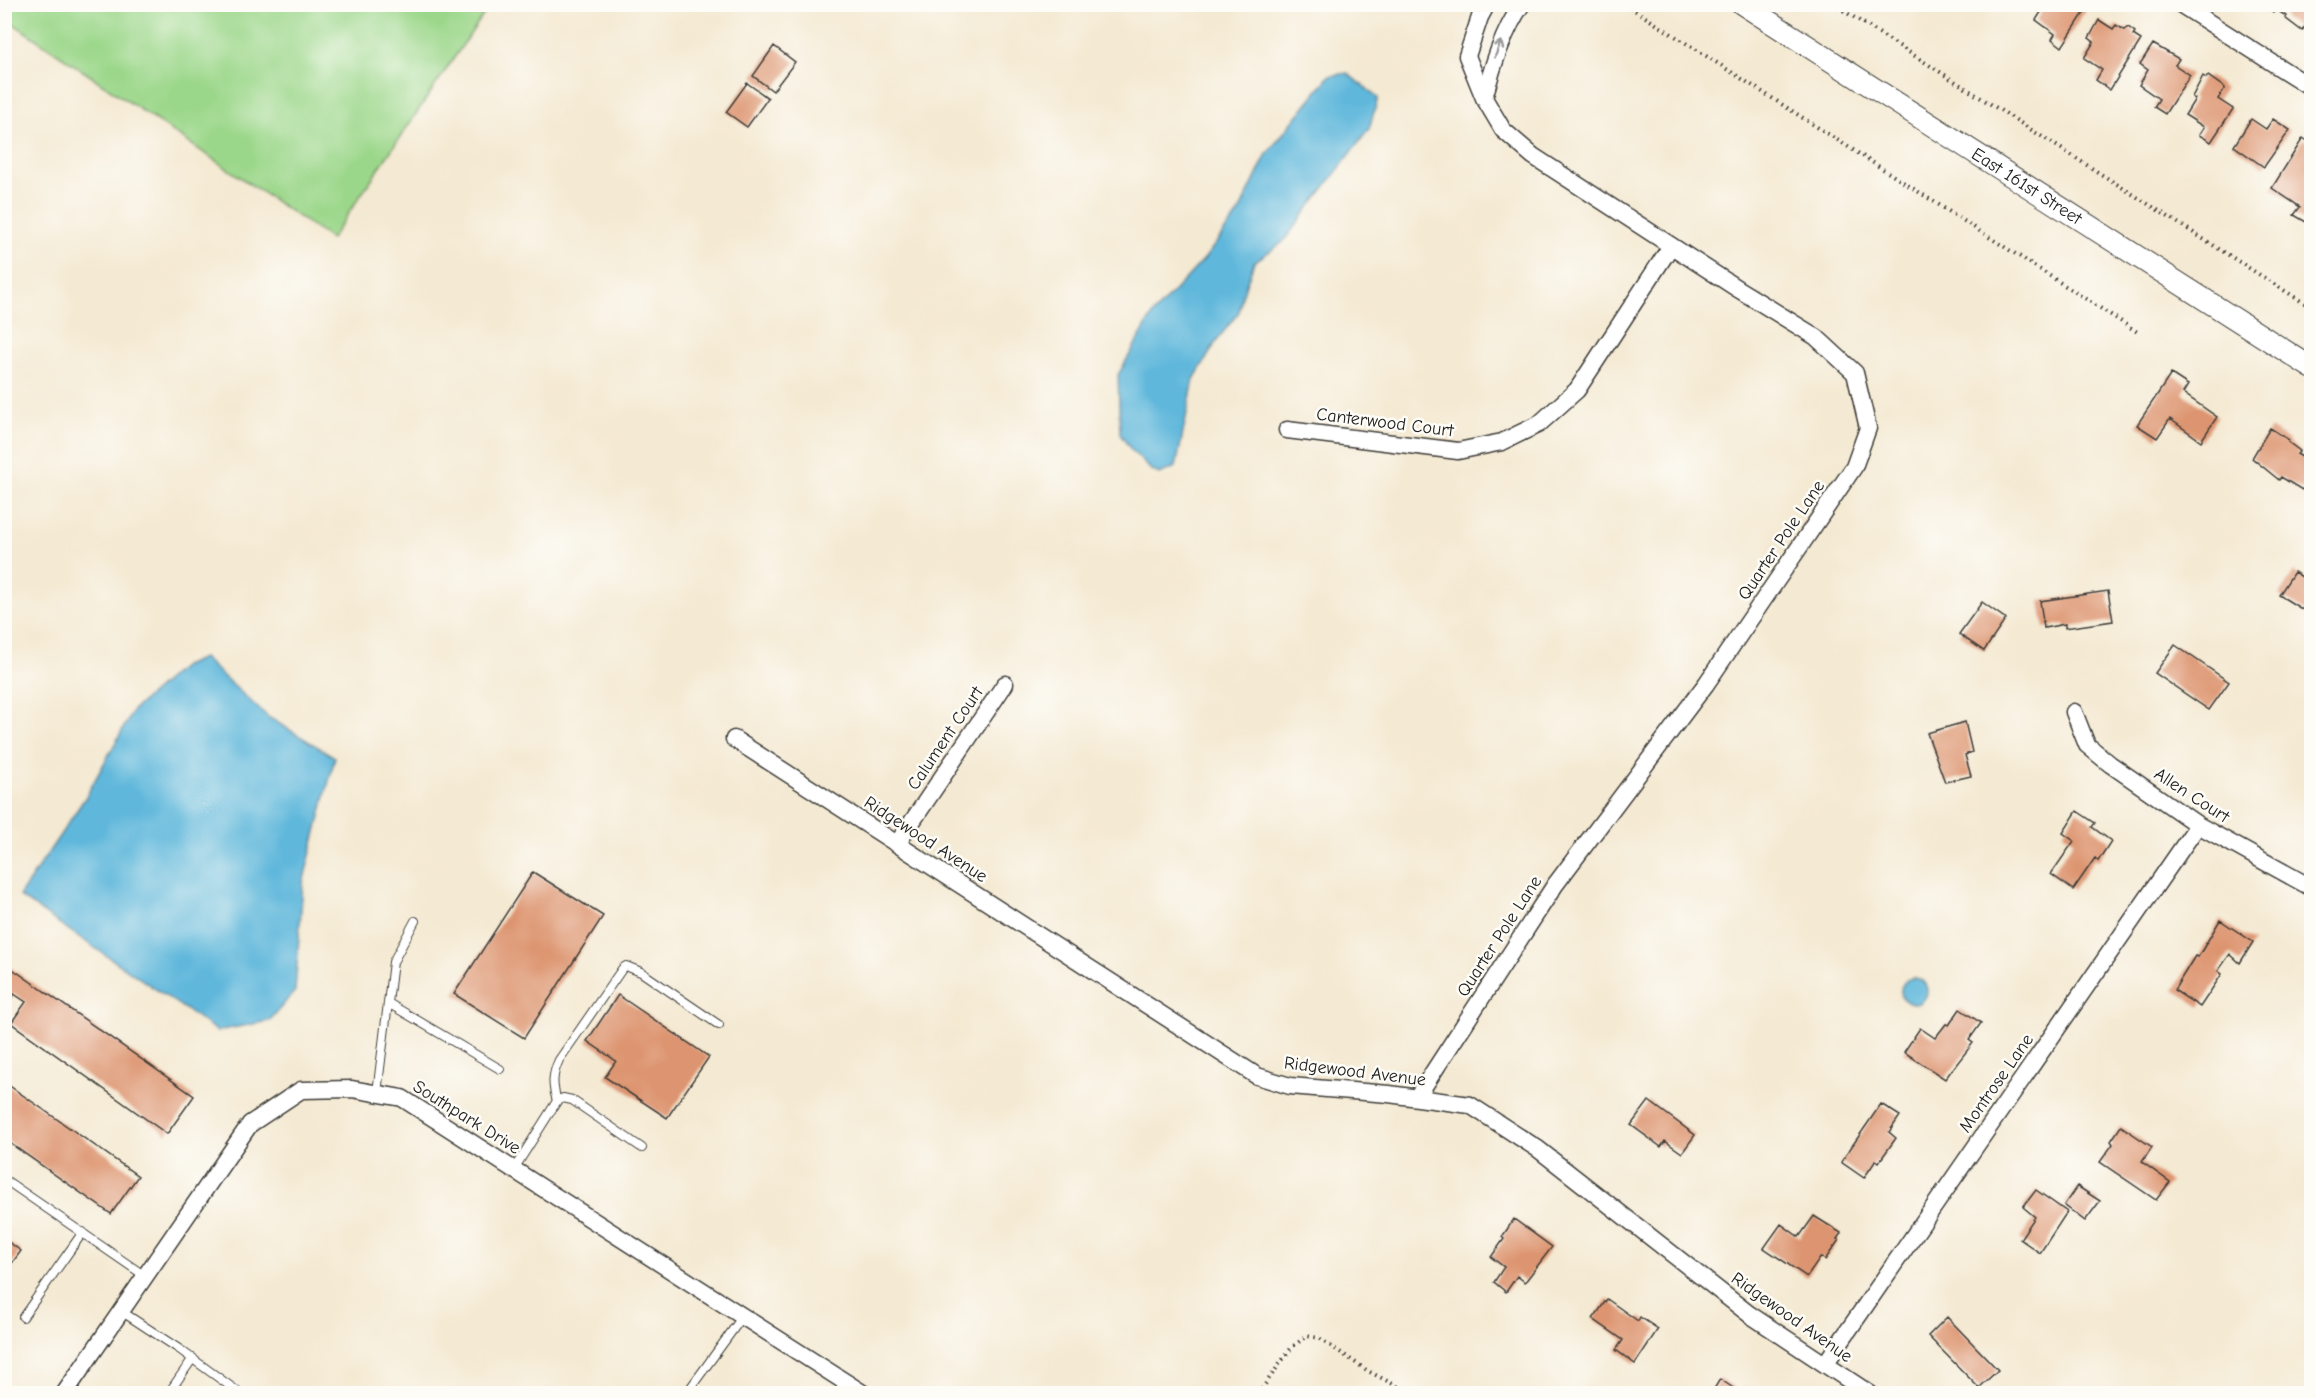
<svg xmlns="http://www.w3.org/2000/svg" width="2316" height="1398" viewBox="0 0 2316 1398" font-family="'Comic Neue',sans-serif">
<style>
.green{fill:#9bd78a;stroke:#5c7a53;stroke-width:1.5}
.water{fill:#5eb7db;stroke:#3d6a7c;stroke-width:1.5}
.building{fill:#dd9470}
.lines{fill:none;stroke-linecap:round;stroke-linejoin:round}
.service-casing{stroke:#3c3b37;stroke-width:10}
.minor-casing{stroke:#3c3b37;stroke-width:19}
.tertiary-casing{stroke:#3c3b37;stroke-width:23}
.path{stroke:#3c3b37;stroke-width:4;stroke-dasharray:1.5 4.5;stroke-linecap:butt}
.service{stroke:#fff;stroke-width:8}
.minor{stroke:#fff;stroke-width:16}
.tertiary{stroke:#fff;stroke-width:21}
.oneway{stroke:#999}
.labels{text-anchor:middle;stroke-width:5;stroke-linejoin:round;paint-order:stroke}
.street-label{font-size:18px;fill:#1c1c1c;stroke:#fdfcf7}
</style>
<rect width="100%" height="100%" fill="#fdfcf7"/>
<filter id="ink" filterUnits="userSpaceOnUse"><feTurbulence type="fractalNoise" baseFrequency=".0167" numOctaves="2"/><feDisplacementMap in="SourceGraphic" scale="12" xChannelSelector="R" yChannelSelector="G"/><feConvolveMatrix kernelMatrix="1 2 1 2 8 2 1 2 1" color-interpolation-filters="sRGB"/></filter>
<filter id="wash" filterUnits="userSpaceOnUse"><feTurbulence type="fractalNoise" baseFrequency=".008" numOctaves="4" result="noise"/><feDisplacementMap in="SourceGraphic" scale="24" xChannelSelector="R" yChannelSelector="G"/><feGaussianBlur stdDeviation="1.35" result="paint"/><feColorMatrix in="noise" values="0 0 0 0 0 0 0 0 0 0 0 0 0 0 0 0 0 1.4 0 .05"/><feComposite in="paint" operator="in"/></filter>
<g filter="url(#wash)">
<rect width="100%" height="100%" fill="#f4e9d2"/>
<!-- green -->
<path class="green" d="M 4,5 L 5,4 L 490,5 L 331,239 L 5,18 Z"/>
<!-- water -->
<path class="water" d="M 1347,73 L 1378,98 L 1369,129 L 1332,178 L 1282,243 L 1254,262 L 1242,296 L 1239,312 L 1218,339 L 1194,379 L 1176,467 L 1159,474 L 1150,469 L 1132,451 L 1120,434 L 1118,375 L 1153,314 L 1205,258 L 1239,212 L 1267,154 L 1329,76 Z
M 203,658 L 268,717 L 335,757 L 303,883 L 295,991 L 269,1021 L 217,1031 L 19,896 L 85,798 L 134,709 L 182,667 Z
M1901 991a13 13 0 1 1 26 0a13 13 0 1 1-26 0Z"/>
<g id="blocks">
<!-- building -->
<path class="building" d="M 2046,4 L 2077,4 L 2086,10 L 2062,47 L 2052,39 L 2055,34 L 2036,20 Z
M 2263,4 L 2312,4 L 2312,16 L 2302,31 L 2285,18 L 2286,16 L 2275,9 L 2273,12 Z
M 2099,20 L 2113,29 L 2116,25 L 2125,30 L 2128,27 L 2135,32 L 2133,35 L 2141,40 L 2110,90 L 2096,80 L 2102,70 L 2084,58 L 2094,42 L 2089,38 Z
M 2153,44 L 2179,59 L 2175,65 L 2190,75 L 2165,114 L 2154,107 L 2159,99 L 2139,85 L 2148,70 L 2140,64 Z
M 774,46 L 795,62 L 773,91 L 753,76 Z
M 2203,76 L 2206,78 L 2208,76 L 2225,88 L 2218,99 L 2233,109 L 2211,142 L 2199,135 L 2204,127 L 2185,115 L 2195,99 L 2192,97 Z
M 747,83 L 768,98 L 747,127 L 726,112 Z
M 2251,119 L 2266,129 L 2273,119 L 2290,130 L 2264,167 L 2234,146 Z
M 2303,138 L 2312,144 L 2312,213 L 2306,222 L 2294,215 L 2300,207 L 2272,188 Z
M 2171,374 L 2188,385 L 2183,393 L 2217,417 L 2201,441 L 2170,419 L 2157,438 L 2137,425 Z
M 2270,428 L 2289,440 L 2288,442 L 2300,451 L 2297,454 L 2312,463 L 2312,475 L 2302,490 L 2281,477 L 2279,480 L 2252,458 Z
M 2294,572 L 2312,583 L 2312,608 L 2308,613 L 2279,595 Z
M 2108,591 L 2113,621 L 2065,628 L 2065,624 L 2044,628 L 2040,601 Z
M 1982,602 L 2006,619 L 1984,651 L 1959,634 Z
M 2175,645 L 2229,682 L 2209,710 L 2155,673 Z
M 1965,722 L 1972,752 L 1965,755 L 1971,776 L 1945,782 L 1927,733 Z
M 2077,811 L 2095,823 L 2092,827 L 2111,841 L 2098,861 L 2095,858 L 2073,890 L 2051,874 L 2074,841 L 2063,833 Z
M 533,872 L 603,916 L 524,1038 L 454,994 Z
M 2220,920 L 2253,942 L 2240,963 L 2230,954 L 2218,971 L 2222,974 L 2200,1007 L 2174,990 L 2195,956 L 2198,957 Z
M 4,963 L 194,1096 L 167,1134 L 11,1023 L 26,1002 L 14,994 L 4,1008 Z
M 618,995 L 709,1057 L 667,1118 L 605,1077 L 616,1061 L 587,1041 Z
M 1960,1009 L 1981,1023 L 1969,1040 L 1973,1043 L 1945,1079 L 1904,1052 L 1920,1028 L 1935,1038 L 1946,1024 L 1949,1025 Z
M 4,1082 L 138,1176 L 111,1214 L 4,1139 Z
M 1649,1101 L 1695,1135 L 1682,1153 L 1665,1141 L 1661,1147 L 1631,1125 Z
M 1881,1104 L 1900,1116 L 1889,1132 L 1896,1138 L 1879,1162 L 1876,1160 L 1864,1178 L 1841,1162 Z
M 2121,1126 L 2152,1147 L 2142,1162 L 2170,1182 L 2156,1200 L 2100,1162 L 2113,1144 L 2111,1141 Z
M 2077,1186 L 2100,1201 L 2085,1221 L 2064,1205 Z
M 2036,1190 L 2067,1212 L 2040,1253 L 2020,1239 L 2035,1217 L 2023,1207 Z
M 1814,1216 L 1841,1233 L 1837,1239 L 1839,1240 L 1825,1260 L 1821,1257 L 1807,1277 L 1764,1248 L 1781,1224 L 1799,1237 Z
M 1514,1219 L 1552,1247 L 1525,1282 L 1517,1276 L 1506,1292 L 1494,1282 L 1504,1267 L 1491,1257 L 1504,1239 L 1502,1237 Z
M 4,1239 L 21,1251 L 4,1274 Z
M 1607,1299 L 1638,1321 L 1640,1317 L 1658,1329 L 1635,1364 L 1616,1350 L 1623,1340 L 1593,1319 Z
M 1947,1317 L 1998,1370 L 1979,1388 L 1928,1336 Z
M 1720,1379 L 1742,1394 L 1711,1394 Z"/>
</g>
</g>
<g filter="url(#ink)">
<use href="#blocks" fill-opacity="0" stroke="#3c3b37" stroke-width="1.5"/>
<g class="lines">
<!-- service casing -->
<g class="service-casing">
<path id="service" d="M 388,1003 L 500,1069
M 377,1093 L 393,962 L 415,921
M 557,1101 C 552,1085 552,1075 559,1060 L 622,969 L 626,966 L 641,972 L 719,1025
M 514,1169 L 557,1101 L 563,1098 L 572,1100 L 642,1148
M 4,1179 L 145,1276
M 121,1311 L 179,1349 L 241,1394
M 23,1317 L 83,1232
M 168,1394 L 193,1358
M 686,1394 L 743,1316"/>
</g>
<!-- minor casing -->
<g class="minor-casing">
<path id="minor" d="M 2180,4 L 2312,88
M 1484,98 C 1493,65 1502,34 1522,4
M 1287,430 L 1458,451 L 1502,442 L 1539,424 L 1577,390 L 1671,246
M 2074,712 L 2087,745 L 2110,764 L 2198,825 L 2312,888
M 734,739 L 1257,1076 L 1290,1086 L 1389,1094 L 1470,1105 L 1538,1149 L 1749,1314 L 1870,1394
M 897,844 L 1005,684
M 1417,1097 L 1555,885 L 1706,684 L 1854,467 L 1868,428 L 1855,373 L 1816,337 L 1738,289 L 1533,156 L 1503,130 L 1484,98 L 1467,56 L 1480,17 L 1487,4
M 1825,1364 L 2198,825
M 64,1394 L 250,1124 L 301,1090 L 352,1089 L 402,1098 L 864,1394"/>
</g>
<!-- tertiary casing -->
<g class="tertiary-casing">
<g id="tertiary">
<path id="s1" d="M 1742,4 L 2312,368"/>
</g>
</g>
<!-- path -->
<path class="path" d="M 1625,4 L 2139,333
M 1833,4 L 2312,308
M 1258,1394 L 1292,1347 L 1307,1336 L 1319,1338 L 1368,1371 L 1412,1394"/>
<!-- service -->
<use href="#service" class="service"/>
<!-- minor -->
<use href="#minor" class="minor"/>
<!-- tertiary -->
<use href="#tertiary" class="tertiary"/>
</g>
<!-- one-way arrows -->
<defs><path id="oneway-shaft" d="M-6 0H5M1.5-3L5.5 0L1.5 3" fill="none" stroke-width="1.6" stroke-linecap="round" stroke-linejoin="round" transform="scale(1.5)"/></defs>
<use class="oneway" href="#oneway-shaft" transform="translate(1498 49) rotate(-69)"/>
</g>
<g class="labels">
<!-- street labels -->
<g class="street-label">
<text dy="6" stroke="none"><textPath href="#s1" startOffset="338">East 161st Street</textPath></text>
<text transform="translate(1385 422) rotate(7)" y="6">Canterwood Court</text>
<text transform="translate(1781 540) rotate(-56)" y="6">Quarter Pole Lane</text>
<text transform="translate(945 738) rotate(-56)" y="6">Calument Court</text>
<text transform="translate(2192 795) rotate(33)" y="6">Allen Court</text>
<text transform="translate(926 839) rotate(33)" y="6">Ridgewood Avenue</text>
<text transform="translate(1499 936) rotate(-57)" y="6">Quarter Pole Lane</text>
<text transform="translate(1355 1071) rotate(7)" y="6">Ridgewood Avenue</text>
<text transform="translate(1996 1083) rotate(-55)" y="6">Montrose Lane</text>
<text transform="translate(467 1117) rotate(32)" y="6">Southpark Drive</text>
<text transform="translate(1792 1317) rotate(35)" y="6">Ridgewood Avenue</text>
</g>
</g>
<!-- margin -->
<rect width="2316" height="1398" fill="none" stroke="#fdfcf7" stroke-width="24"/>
</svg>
